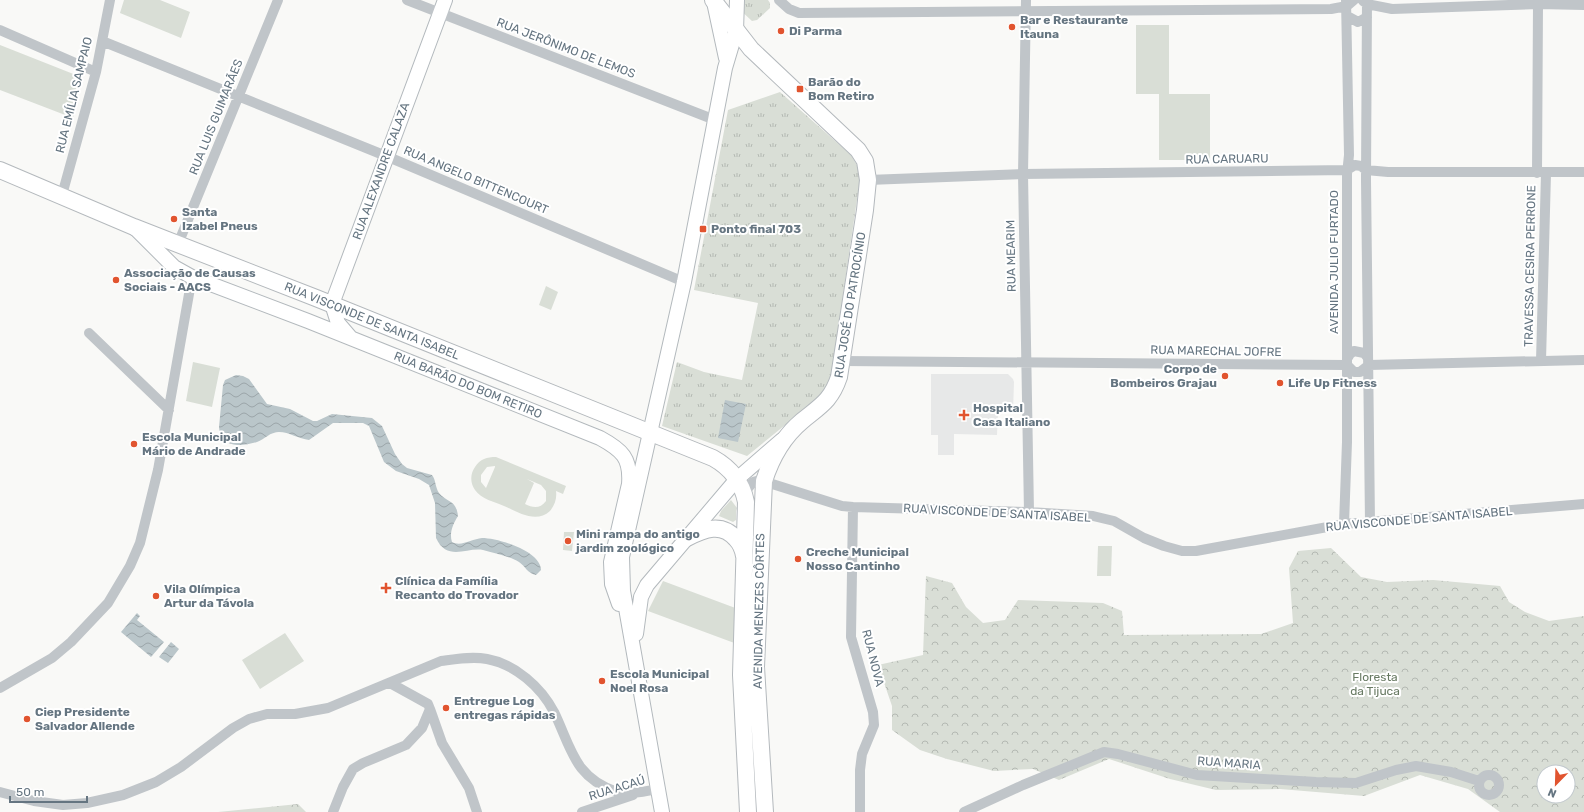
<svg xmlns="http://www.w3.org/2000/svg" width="1584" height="812" viewBox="0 0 1584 812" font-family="Rubik,sans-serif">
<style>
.built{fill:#e7e8e8}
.grass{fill:#d9ded6;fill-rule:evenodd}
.forest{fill:url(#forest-crowns);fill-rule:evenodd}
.park{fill:url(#park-tufts)}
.water{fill:url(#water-waves)}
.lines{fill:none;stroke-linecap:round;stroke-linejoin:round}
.secondary-casing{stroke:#b3b9bd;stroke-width:16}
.primary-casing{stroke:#b4b9bd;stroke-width:18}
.minor{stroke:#c0c5c9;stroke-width:10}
.secondary{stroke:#fff;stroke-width:14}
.primary{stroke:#fff;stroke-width:16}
.poi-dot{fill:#e1542f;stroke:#fff;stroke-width:1.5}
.labels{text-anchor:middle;stroke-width:4;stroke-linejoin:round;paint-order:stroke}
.poi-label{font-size:12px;font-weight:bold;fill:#657581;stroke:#fff;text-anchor:start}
.street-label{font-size:12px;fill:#657581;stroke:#fff}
.park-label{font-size:12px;fill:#687a63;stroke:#fff}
</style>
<defs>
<pattern id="forest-crowns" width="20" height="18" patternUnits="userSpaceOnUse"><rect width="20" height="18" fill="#d9ded6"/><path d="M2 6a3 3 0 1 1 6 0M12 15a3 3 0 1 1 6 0" fill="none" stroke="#b4b9b3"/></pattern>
<pattern id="park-tufts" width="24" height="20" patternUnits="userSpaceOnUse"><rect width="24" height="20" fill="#d9ded6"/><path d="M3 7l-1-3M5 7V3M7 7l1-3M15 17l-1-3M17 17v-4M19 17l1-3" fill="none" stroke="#b4b9b3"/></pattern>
<pattern id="water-waves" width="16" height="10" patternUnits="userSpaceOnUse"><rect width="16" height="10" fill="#bac6ca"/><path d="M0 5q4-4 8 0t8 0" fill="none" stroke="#9ba5a9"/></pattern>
</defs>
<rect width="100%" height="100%" fill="#f9f9f7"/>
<!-- built -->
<path class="built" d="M 931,374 L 1008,374 L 1013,379 L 1014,382 L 1013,412 L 998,412 L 997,435 L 954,434 L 954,455 L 938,455 L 938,435 L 931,435 Z"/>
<!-- grass -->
<path class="grass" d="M 124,0 L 160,0 L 190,12 L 181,38 L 120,13 Z
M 1136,25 L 1169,25 L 1169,94 L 1210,94 L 1210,160 L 1159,160 L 1159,94 L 1136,94 Z
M 0,45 L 81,77 L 73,118 L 0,90 Z
M 546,286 L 558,292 L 551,310 L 539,305 Z
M 193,362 L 220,368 L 212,407 L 186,401 Z
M 496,457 L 566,486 L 563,494 L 556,491 C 557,498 555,505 550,511 C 536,524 518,512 504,506 C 495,502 481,499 475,490 C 470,483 470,474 475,467 C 480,459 487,457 496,457 ZM 495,466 L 495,467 L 486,488 L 481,482 L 481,475 L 487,467 ZM 527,479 L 541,485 L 546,491 L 546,501 C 540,509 533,508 525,504 L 534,483 Z
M 731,500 L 737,508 L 736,511 L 736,520 L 733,522 L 719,516 L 721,511 Z
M 564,532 L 574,532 L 572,551 L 563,550 Z
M 1098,546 L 1112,546 L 1111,576 L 1097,576 Z
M 663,581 L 738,609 L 737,644 L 648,611 Z
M 285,633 L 304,661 L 260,689 L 242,660 Z"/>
<!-- forest -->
<path class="forest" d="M 1331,548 L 1361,577 L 1387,582 L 1433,580 L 1500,586 L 1509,602 L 1525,612 L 1549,621 L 1584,616 L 1584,812 L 1500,812 L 1468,789 L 1420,775 L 1364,796 L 1280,789 L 1216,790 L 1170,779 L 1109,759 L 1059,780 L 1033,769 L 994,771 L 947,759 L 920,750 L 892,730 L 892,706 L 878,665 L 923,655 L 926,576 L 952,583 L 966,607 L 983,623 L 1005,620 L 1018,600 L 1103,603 L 1122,611 L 1124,635 L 1261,634 L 1293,623 L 1289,568 L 1298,551 ZM 1544,772 L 1568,772 L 1568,796 L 1544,796 Z
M 298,804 L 306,812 L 218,812 Z"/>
<!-- park -->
<path class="park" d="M 738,0 L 768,0 L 770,3 L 770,8 L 757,20 L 752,21 L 738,8 Z
M 780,92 L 851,155 L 858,167 L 860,179 L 831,377 L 827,387 L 821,396 L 747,456 L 662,426 L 677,362 L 704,372 L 742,380 L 758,303 L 694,290 L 728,110 Z"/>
<!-- water -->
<path class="water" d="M 236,375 L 243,376 L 249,379 L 267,404 L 290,409 L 313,421 L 317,421 L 332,414 L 372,418 L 382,426 L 395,454 L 402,464 L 407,468 L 432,475 C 436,480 435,487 439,493 C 447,503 456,499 458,516 C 453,524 449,533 452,542 C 461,547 472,539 482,538 C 498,538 541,551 541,570 L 536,575 C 528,574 525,566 519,562 C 509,556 494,553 483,550 C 467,547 447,562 436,538 L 435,503 L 429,485 L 419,479 L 396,471 L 384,462 L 369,426 L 363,423 L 333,423 L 309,440 C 299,439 289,432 279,432 C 270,432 265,439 257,442 C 240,447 221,448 219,427 L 223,385 L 225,380 Z
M 725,400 L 746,404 L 738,442 L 718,438 Z
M 137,613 L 140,616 L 137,620 L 164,642 L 151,657 L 121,632 Z
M 171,642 L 179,649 L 168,663 L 159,657 Z"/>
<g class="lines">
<!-- secondary casing -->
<g class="secondary-casing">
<path id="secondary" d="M 714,2 L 726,58
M 135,228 L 174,267 L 192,277 L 308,321 L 600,438 C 622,450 631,458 629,484 L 611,562 L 612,584 L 619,604
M 350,337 L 338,323 L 332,304 L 445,0
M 636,634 L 641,597 L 647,585 L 737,479 L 782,440
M 662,812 L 623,591 L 622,557 L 684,282 L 725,68 L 736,31 L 737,0"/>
</g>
<!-- primary casing -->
<g class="primary-casing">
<path id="primary" d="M 713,0 L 751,49 L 858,150 L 865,161 L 868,180 L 865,210 L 839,377 C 831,401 820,406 802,421 C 784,436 771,459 764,481 L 756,667 L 765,812
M 0,170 L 134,227 L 316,298 L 713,458 C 731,468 742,482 746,502 L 741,675 L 748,812
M 687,538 C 704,529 722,522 736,539 C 741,544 743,550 744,556"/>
</g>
<!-- minor -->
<path class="minor" d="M 407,0 L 715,120
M 779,0 L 789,9 L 799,13 L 1331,9 L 1347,6 L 1354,0
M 1026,0 L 1023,174 L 1029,512
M 1367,0 L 1366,180 L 1370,523
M 1363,1 L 1367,4 L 1392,9 L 1538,4 L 1584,5
M 1347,16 L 1358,22 L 1367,17
M 0,30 L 96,72
M 102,41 L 386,156 L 684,282
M 1537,173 L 1538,4
M 868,180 L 1023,174 L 1347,170 L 1355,165 L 1361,166 L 1366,170 L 1388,172 L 1584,172
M 62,195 L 96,72 L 110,0
M 178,244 L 278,0
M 89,333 L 169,410
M 1347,359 L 1350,354 L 1354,351 L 1364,353 L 1368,358
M 843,361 L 1347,365 L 1354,372 L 1360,372 L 1369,365 L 1584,360
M 1541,361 L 1546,173
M 744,493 L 753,482 L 760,480 L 842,506 L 853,507 L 1029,512 L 1093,516 L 1114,521 L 1144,538 L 1164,546 L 1182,551 L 1196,551 L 1344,524 L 1584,504
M 853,507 L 851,637 L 873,712 L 874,725 L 862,754 L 860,770 L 860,812
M 1344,524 L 1347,442 L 1347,174 L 1349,155 L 1346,0
M 0,688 L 52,658 L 71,642 L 108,603 L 130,566 L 140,543 L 158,470 L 192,277
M 430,709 L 442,743 L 469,788 L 477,812
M1479 785a10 10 0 1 1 20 0a10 10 0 1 1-20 0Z
M 0,792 L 34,801 L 63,805 L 87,803 L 123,795 L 156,782 L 181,767 L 233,728 L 249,719 L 267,714 L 295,714 L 328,708 L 441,661 C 456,659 472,656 487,659 C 515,664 541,687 554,712 C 571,747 574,778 617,792 C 629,796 648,790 660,789
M 333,812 L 343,787 L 353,769 L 363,763 L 406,745 L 422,728 L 430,709 L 428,704 L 390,683
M 582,812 L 633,795
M 964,812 L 1023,785 L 1104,752 L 1118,754 L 1197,775 L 1316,782 L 1356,783 L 1396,770 L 1416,766 L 1451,772 L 1479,781"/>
<!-- secondary -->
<use href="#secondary" class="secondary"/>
<!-- primary -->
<use href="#primary" class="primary"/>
</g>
<!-- markers -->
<g class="poi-dot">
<circle cx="1012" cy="27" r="4"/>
<circle cx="781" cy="31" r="4"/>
<rect x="796" y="85" width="8" height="8" rx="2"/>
<circle cx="174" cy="219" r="4"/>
<rect x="699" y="225" width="8" height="8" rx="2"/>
<circle cx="116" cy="280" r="4"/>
<circle cx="1225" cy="376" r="4"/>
<circle cx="1280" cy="383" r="4"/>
<path d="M962 409h4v4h4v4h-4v4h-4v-4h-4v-4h4z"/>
<circle cx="134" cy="444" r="4"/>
<circle cx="568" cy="541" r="4"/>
<circle cx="798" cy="559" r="4"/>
<path d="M384 582h4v4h4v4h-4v4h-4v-4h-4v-4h4z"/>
<circle cx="156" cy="596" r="4"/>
<circle cx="602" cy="681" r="4"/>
<circle cx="446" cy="708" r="4"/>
<circle cx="27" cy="719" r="4"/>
</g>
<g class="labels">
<!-- poi labels -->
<g class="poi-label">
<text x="1020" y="24">Bar e Restaurante<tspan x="1020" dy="14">Itauna</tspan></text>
<text x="789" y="35">Di Parma</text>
<text x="808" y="86">Barão do<tspan x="808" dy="14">Bom Retiro</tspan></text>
<text x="182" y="216">Santa<tspan x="182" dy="14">Izabel Pneus</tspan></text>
<text x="711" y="233">Ponto final 703</text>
<text x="124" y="277">Associação de Causas<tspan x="124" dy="14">Sociais - AACS</tspan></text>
<text x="1217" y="373" text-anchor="end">Corpo de<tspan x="1217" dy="14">Bombeiros Grajau</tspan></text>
<text x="1288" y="387">Life Up Fitness</text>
<text x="973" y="412">Hospital<tspan x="973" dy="14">Casa Italiano</tspan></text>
<text x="142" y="441">Escola Municipal<tspan x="142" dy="14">Mário de Andrade</tspan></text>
<text x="576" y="538">Mini rampa do antigo<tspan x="576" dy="14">jardim zoológico</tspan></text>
<text x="806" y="556">Creche Municipal<tspan x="806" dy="14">Nosso Cantinho</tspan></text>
<text x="395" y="585">Clínica da Família<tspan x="395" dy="14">Recanto do Trovador</tspan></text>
<text x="164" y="593">Vila Olímpica<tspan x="164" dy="14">Artur da Távola</tspan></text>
<text x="610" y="678">Escola Municipal<tspan x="610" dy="14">Noel Rosa</tspan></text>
<text x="454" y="705">Entregue Log<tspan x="454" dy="14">entregas rápidas</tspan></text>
<text x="35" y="716">Ciep Presidente<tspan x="35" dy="14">Salvador Allende</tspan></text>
</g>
<!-- street labels -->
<g class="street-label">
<text transform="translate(566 48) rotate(21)" y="4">RUA JERÔNIMO DE LEMOS</text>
<text transform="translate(74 95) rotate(-76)" y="4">RUA EMÍLIA SAMPAIO</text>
<text transform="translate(216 117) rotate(-68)" y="4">RUA LUIS GUIMARÃES</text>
<text transform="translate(1227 159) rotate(-1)" y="4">RUA CARUARU</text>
<text transform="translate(381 171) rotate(-70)" y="4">RUA ALEXANDRE CALAZA</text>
<text transform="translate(476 180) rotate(23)" y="4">RUA ANGELO BITTENCOURT</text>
<text transform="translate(1011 256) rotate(-91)" y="4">RUA MEARIM</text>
<text transform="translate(1334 262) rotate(-90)" y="4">AVENIDA JULIO FURTADO</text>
<text transform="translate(1530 266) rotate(-89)" y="4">TRAVESSA CESIRA PERRONE</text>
<text transform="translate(850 305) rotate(-81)" y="4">RUA JOSÉ DO PATROCÍNIO</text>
<text transform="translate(372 321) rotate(22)" y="4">RUA VISCONDE DE SANTA ISABEL</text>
<text transform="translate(1216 351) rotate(1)" y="4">RUA MARECHAL JOFRE</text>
<text transform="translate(468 385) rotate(22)" y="4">RUA BARÃO DO BOM RETIRO</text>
<text transform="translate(997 513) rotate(3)" y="4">RUA VISCONDE DE SANTA ISABEL</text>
<text transform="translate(1419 519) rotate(-5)" y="4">RUA VISCONDE DE SANTA ISABEL</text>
<text transform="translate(759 611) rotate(-89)" y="4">AVENIDA MENEZES CÔRTES</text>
<text transform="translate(873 658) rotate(76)" y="4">RUA NOVA</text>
<text transform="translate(1229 763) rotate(4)" y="4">RUA MARIA</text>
<text transform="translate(617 788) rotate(-17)" y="4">RUA ACAÚ</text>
</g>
<!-- park labels -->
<g class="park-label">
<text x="1375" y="681">Floresta<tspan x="1375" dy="14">da Tijuca</tspan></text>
</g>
</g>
<!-- north arrow -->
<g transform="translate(1556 784) rotate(203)"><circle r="19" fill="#ffffff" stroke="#c1c8cd"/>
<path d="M0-3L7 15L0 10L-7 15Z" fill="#e1542f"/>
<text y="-6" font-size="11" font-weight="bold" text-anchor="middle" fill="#657581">N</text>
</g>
<!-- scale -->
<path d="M10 796v6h77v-6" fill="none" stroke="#657581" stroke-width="2"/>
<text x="16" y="796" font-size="12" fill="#657581" stroke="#ffffff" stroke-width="3" paint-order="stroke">50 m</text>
</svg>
